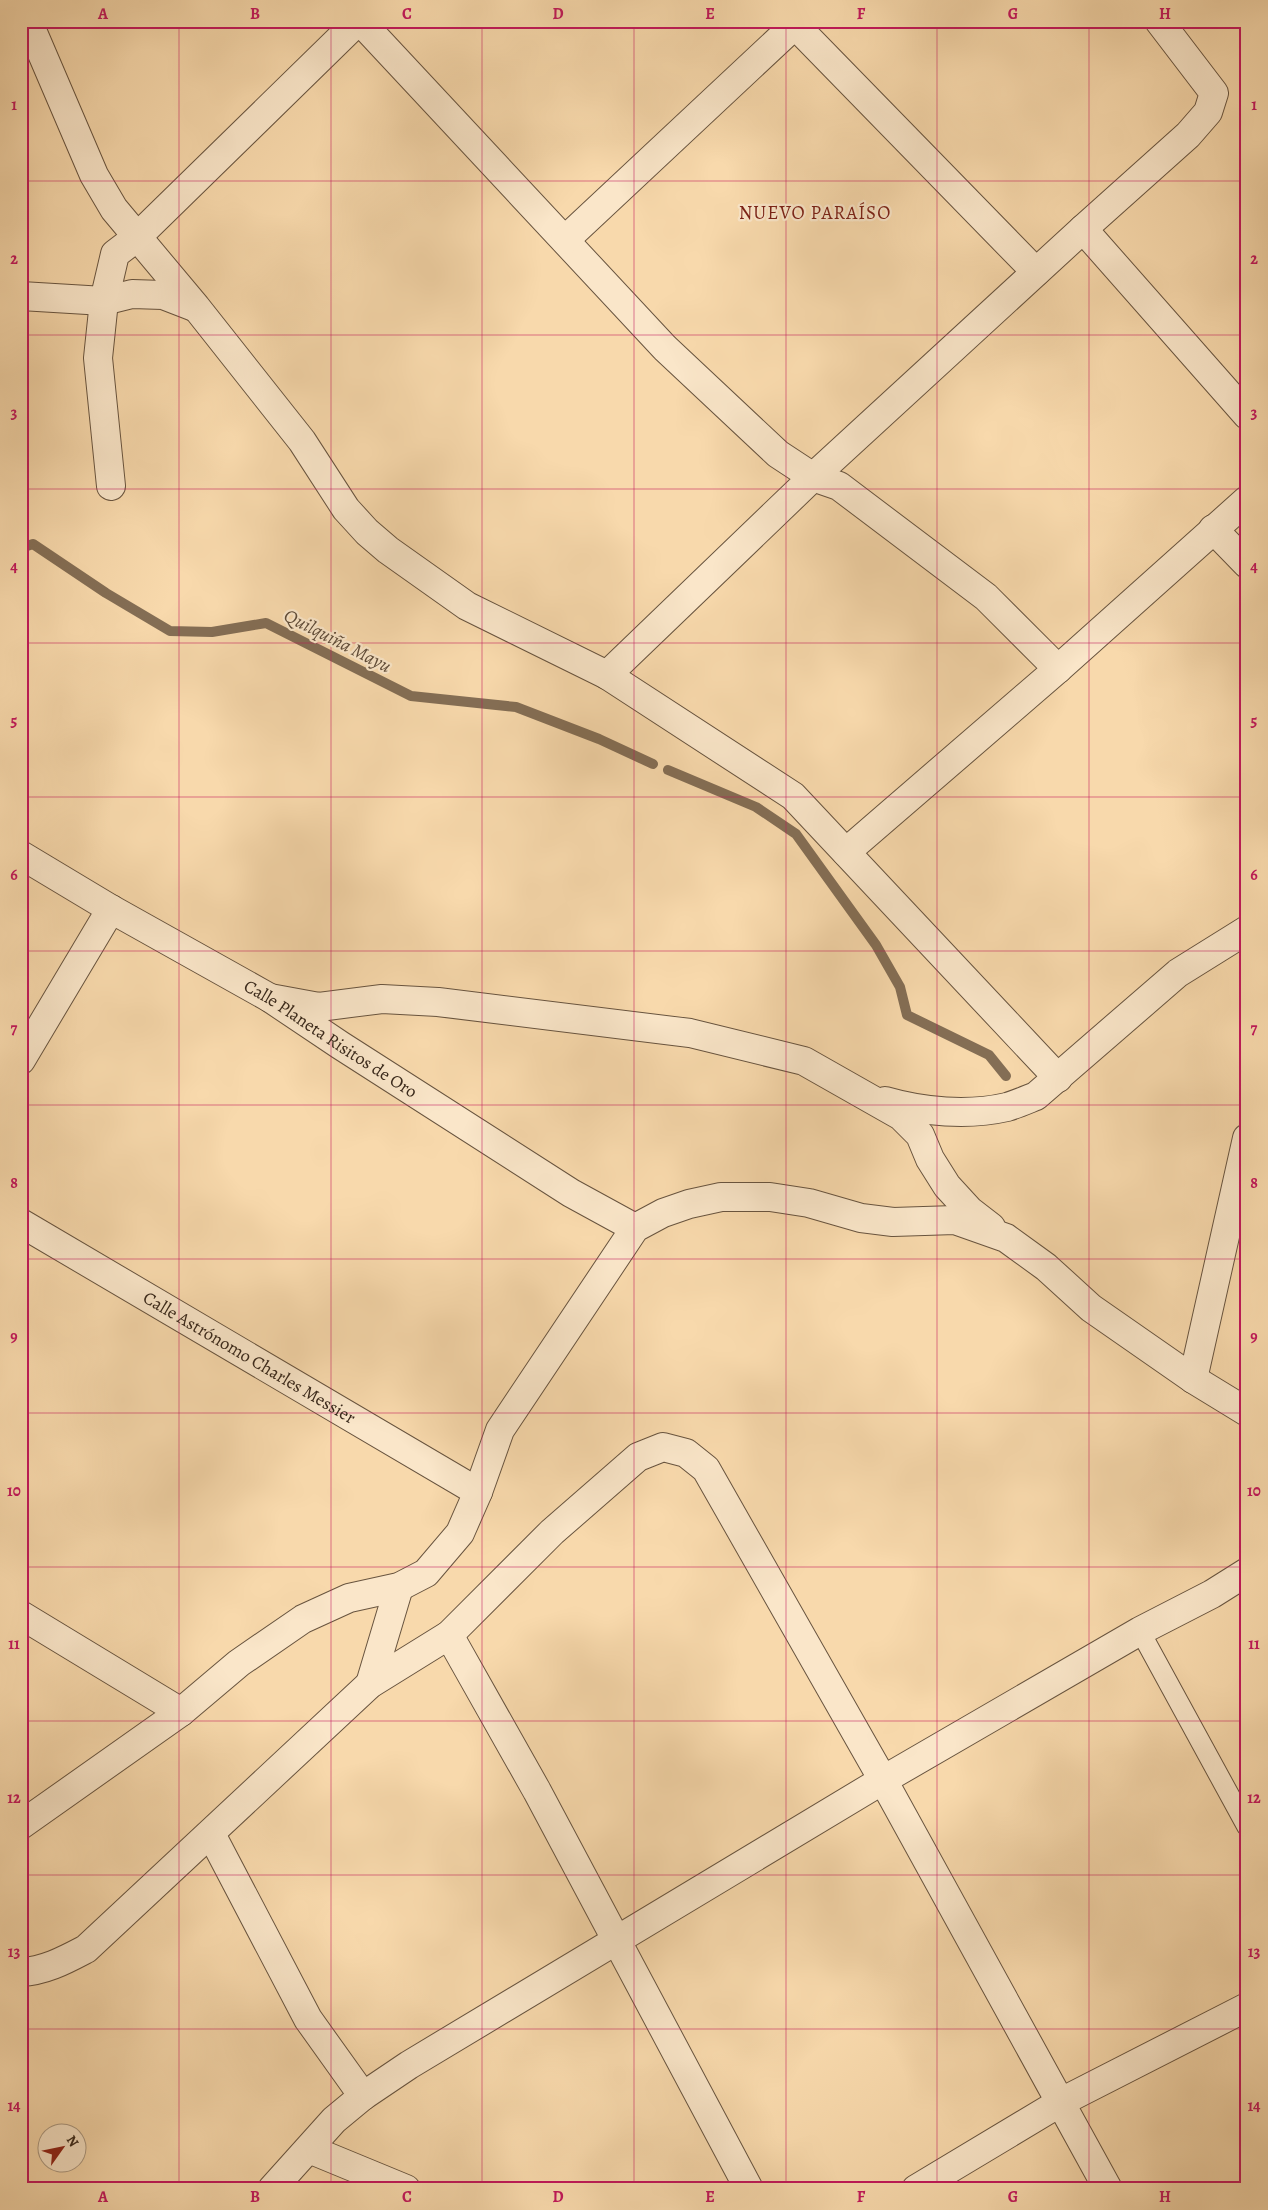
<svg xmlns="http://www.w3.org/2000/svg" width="1268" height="2210" viewBox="0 0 1268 2210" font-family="Alegreya,serif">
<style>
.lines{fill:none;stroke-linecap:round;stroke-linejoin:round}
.stream{stroke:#846e55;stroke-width:10}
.lane-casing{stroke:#68543f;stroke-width:21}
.street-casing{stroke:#68543f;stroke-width:30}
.lane{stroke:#fae6c9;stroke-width:19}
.street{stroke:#fae6c9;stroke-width:28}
.grid{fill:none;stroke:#c2185b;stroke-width:1;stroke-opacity:0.55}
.labels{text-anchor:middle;stroke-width:4.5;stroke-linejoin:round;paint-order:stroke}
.street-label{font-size:18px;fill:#38281b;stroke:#fae6c9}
.neighbourhood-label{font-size:19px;letter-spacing:1px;fill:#7a1f14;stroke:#fae6c9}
.water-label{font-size:19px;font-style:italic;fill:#5e4b38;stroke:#fae6c9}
.neatline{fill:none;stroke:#c2185b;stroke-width:2}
.grid-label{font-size:16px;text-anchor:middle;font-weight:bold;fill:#c2185b}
</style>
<rect width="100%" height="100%" fill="#f8d9ac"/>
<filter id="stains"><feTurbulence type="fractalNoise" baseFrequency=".004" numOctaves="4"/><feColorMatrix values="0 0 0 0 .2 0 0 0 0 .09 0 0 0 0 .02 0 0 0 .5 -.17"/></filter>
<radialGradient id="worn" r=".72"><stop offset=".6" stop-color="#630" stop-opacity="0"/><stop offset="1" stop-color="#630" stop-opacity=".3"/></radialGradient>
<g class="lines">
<!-- stream -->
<path class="stream" d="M 21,548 L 33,544 L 106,593 L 170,631 L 212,632 L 266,623 L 411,696 L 516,707 L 599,739 L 653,764
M 668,770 L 756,807 L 796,834 L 876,945 L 900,987 L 907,1015 L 989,1055 L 1006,1076"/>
<!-- lane casing -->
<g class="lane-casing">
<path id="lane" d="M 1140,1631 L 1247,1827"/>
</g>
<!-- street casing -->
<g class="street-casing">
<g id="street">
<path d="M 28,21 L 94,175 L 114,209 L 196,307 L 302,441 L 346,509 L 367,532 L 388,550 L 467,606 L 607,675 L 793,796 L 1058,1078"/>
<path d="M 360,21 L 665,348 L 778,454 L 813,477 L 839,486 L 986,597 L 1058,669"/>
<path d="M 795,25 L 1036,272"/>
<path d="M 1083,229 L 1247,415"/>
<path d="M 565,240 L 799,21"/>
<path d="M 21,296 L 104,301 L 132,294 L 163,295 L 194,307"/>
<path d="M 111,486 L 98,358 L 104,301 L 115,254 L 136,238 L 358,21"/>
<path d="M 1213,529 L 1247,564"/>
<path d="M 607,675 L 813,477 L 1083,229 L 1188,135 L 1208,112 L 1214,93 L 1159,21"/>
<path d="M 846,852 L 1058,669 L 1247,500"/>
<path id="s1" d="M 21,855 L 111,909 L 270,998 L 340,1045 L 571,1193 L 635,1228"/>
<path d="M 270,998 L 319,1007 L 382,999 L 438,1002 L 690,1033 L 804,1061 L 901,1116 L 920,1135 L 930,1159 L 947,1186 L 969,1210 L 991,1227"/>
<path d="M 21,1060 L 111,909"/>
<path d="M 885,1101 C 923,1112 968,1116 1007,1107 C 1017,1104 1026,1100 1036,1096 L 1178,973 L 1247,930"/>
<path id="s2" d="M 21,1223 L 478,1492"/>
<path d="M 1193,1379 L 1247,1138"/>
<path d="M 21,1615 L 181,1712"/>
<path d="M 449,1635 L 537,1791 L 749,2189"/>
<path d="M 370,1684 L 399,1587"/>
<path d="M 21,1825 L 181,1712 L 239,1663 L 303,1619 L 349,1598 L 399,1587 L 426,1573 L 460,1533 L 478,1492 L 500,1430 L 635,1228 L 663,1213 L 689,1204 L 721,1197 L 770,1197 L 809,1203 L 861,1218 L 893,1222 L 955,1220 L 1006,1238 L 1046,1267 L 1091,1308 L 1193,1379 L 1247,1412"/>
<path d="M 211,1834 L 308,2019 L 363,2096"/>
<path d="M 21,1972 C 45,1971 65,1960 86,1949 L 370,1684 L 449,1635 L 552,1532 L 638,1457 L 663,1447 L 686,1453 L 706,1469 L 883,1780 L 1108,2189"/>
<path d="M 309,2149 L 406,2189"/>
<path d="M 272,2189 L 334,2120 L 363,2096 L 409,2065 L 883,1780 L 1140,1631 L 1212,1594 L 1247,1572"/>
<path d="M 916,2189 L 1061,2102 L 1247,2007"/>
</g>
</g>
<!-- lane -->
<use href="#lane" class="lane"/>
<!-- street -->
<use href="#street" class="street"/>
</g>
<!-- grid -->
<path class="grid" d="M 179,21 L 179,2189M 331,21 L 331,2189M 482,21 L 482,2189M 634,21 L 634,2189M 786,21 L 786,2189M 937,21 L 937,2189M 1089,21 L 1089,2189M 21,181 L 1247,181M 21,335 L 1247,335M 21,489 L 1247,489M 21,643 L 1247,643M 21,797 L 1247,797M 21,951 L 1247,951M 21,1105 L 1247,1105M 21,1259 L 1247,1259M 21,1413 L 1247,1413M 21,1567 L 1247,1567M 21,1721 L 1247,1721M 21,1875 L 1247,1875M 21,2029 L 1247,2029"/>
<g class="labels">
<!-- street labels -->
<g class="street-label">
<text dy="6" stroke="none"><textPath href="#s1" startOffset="360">Calle Planeta Risitos de Oro</textPath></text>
<text dy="6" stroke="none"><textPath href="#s2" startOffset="265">Calle Astrónomo Charles Messier</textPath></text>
</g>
<!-- neighbourhood labels -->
<g class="neighbourhood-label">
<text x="815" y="219">NUEVO PARAÍSO</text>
</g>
<!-- water labels -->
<g class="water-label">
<text transform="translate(338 640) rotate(27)" y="7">Quilquiña Mayu</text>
</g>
</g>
<!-- margin -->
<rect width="1268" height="2210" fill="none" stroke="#f8d9ac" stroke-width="55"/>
<!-- north arrow -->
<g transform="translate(62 2148) rotate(57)"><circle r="24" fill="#fae6c9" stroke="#ac9a83"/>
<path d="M0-4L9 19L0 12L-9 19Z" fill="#8f2418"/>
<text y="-8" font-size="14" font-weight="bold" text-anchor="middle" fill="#38281b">N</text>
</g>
<rect x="28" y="28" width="1212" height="2154" class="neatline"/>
<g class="grid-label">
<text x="103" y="19">A</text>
<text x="255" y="19">B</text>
<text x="407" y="19">C</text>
<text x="558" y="19">D</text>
<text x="710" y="19">E</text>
<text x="861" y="19">F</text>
<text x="1013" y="19">G</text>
<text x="1165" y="19">H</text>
<text x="14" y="110">1</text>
<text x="1254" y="110">1</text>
<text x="14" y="264">2</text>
<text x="1254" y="264">2</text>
<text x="14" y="418">3</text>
<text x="1254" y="418">3</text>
<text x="14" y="572">4</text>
<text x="1254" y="572">4</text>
<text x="14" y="726">5</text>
<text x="1254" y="726">5</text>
<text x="14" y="880">6</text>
<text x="1254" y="880">6</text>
<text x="14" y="1034">7</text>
<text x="1254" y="1034">7</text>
<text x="14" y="1188">8</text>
<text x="1254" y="1188">8</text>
<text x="14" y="1342">9</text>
<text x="1254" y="1342">9</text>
<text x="14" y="1496">10</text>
<text x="1254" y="1496">10</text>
<text x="14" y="1649">11</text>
<text x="1254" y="1649">11</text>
<text x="14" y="1803">12</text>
<text x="1254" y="1803">12</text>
<text x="14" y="1957">13</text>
<text x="1254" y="1957">13</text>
<text x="14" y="2111">14</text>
<text x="1254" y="2111">14</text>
<text x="103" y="2202">A</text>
<text x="255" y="2202">B</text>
<text x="407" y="2202">C</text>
<text x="558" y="2202">D</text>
<text x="710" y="2202">E</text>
<text x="861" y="2202">F</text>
<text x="1013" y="2202">G</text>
<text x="1165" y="2202">H</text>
</g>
<rect width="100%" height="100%" filter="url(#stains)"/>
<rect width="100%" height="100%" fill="url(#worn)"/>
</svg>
